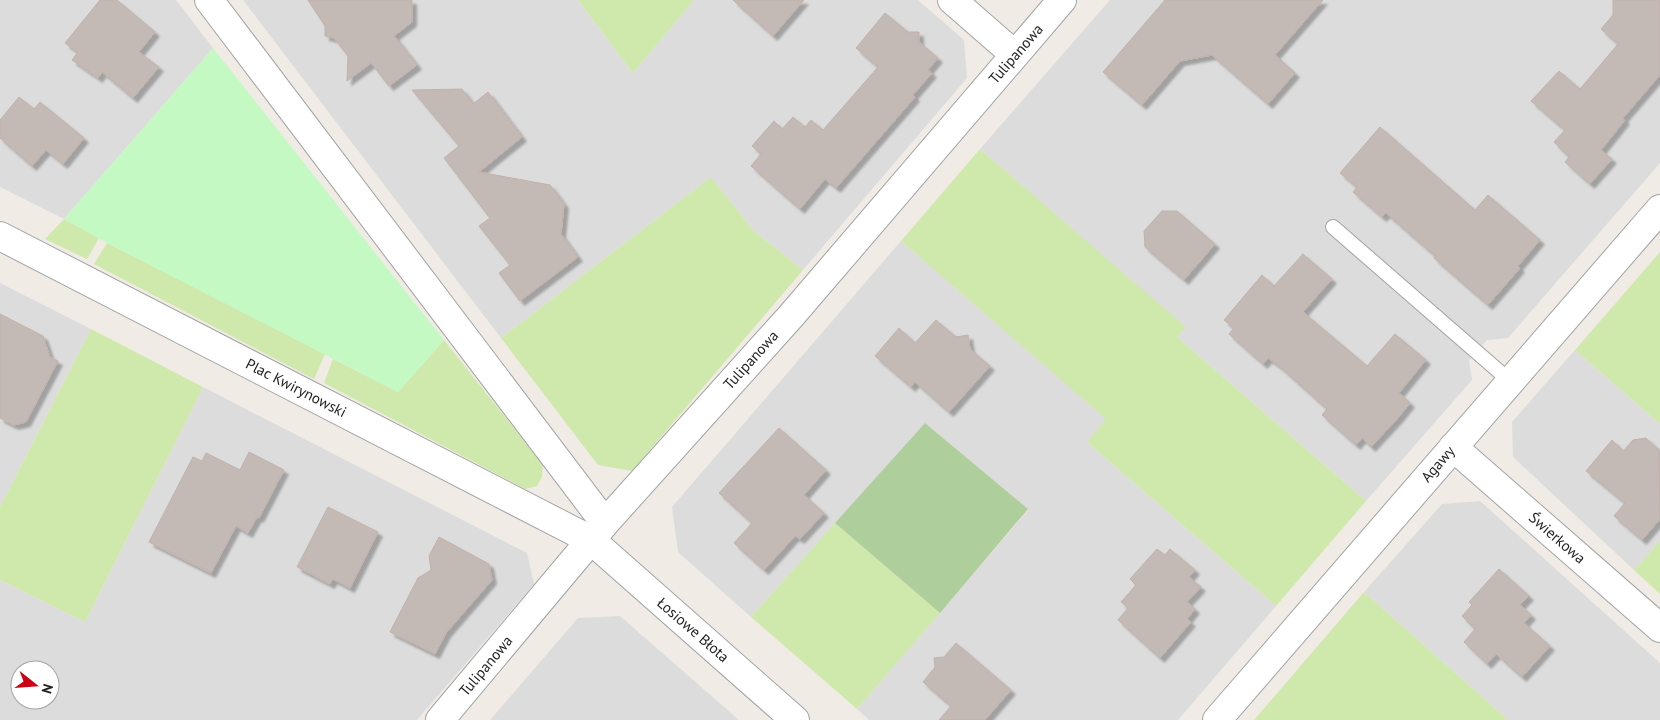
<svg xmlns="http://www.w3.org/2000/svg" width="1660" height="720" viewBox="0 0 1660 720" font-family="'PT Sans',sans-serif">
<style>
.residential{fill:#dddcdc;fill-rule:evenodd}
.grass{fill:#cfe9ac}
.forest{fill:#aece9b}
.park{fill:#c4f9c3}
.building{fill:#c4bab5;stroke:#c1b1a8;filter:url(#shadow)}
.lines{fill:none;stroke-linecap:round;stroke-linejoin:round}
.service-casing{stroke:#a3a3a3;stroke-width:16}
.minor-casing{stroke:#a3a3a3;stroke-width:30}
.service{stroke:#fff;stroke-width:14}
.minor{stroke:#fff;stroke-width:28}
.labels{text-anchor:middle;stroke-width:5;stroke-linejoin:round;paint-order:stroke}
.street-label{font-size:15px;fill:#1f1f1f;stroke:#fff}
</style>
<defs>
<filter id="shadow"><feDropShadow dx="4.5" dy="4.5" stdDeviation="1" flood-color="#0004"/></filter>
</defs>
<rect width="100%" height="100%" fill="#f0ebe5"/>
<!-- residential -->
<path class="residential" d="M 0,0 L 176,0 L 213,48 L 64,219 L 0,187 Z
M 243,0 L 578,0 L 633,73 L 694,0 L 918,0 L 964,40 L 967,78 L 803,270 L 753,230 L 711,177 L 501,338 Z
M 1110,0 L 1660,0 L 1660,163 L 1508,338 L 1487,340 L 1469,361 L 1472,380 L 1366,501 L 1177,337 L 1185,327 L 980,149 Z
M 901,241 L 1107,419 L 1087,442 L 1276,606 L 1178,720 L 869,720 L 857,709 L 1028,510 L 925,423 L 751,617 L 678,552 L 672,507 Z
M 0,283 L 91,329 L 0,507 Z
M 1575,350 L 1660,424 L 1660,541 L 1634,570 L 1513,457 L 1512,422 Z
M 203,387 L 527,553 L 534,584 L 417,720 L 0,720 L 0,580 L 85,622 ZM 20,670 L 50,670 L 50,700 L 20,700 Z
M 1480,501 L 1660,663 L 1660,720 L 1508,720 L 1364,592 L 1442,504 Z
M 620,616 L 739,720 L 490,720 L 578,618 Z"/>
<!-- grass -->
<path class="grass" d="M 578,0 L 694,0 L 633,73 Z
M 980,149 L 1186,327 L 1177,337 L 1366,501 L 1276,606 L 1087,442 L 1106,419 L 901,241 Z
M 711,177 L 753,230 L 803,270 L 632,471 L 598,465 L 501,338 Z
M 64,219 L 99,238 L 87,259 L 45,239 Z
M 107,243 L 325,354 L 314,379 L 94,264 Z
M 1660,252 L 1660,424 L 1575,350 Z
M 91,329 L 203,387 L 85,622 L 0,580 L 0,507 Z
M 444,340 L 543,465 L 542,477 L 537,486 L 525,489 L 324,383 L 333,359 L 398,392 Z
M 835,523 L 940,613 L 857,709 L 751,617 Z
M 1660,541 L 1660,594 L 1634,570 Z
M 1364,592 L 1507,719 L 1508,720 L 1254,720 Z"/>
<!-- forest -->
<path class="forest" d="M 925,423 L 1028,509 L 940,613 L 835,523 Z"/>
<!-- park -->
<path class="park" d="M 213,48 L 444,340 L 398,392 L 107,243 L 64,219 Z"/>
<!-- building -->
<path class="building" d="M 100,0 L 117,0 L 155,32 L 139,52 L 159,67 L 133,98 L 102,72 L 98,78 L 72,60 L 78,52 L 65,43 Z
M 308,0 L 412,0 L 412,22 L 394,36 L 417,65 L 389,86 L 371,63 L 347,81 L 348,56 L 334,38 L 325,36 L 325,26 Z
M 733,0 L 804,0 L 773,36 Z
M 1165,0 L 1323,0 L 1275,55 L 1295,73 L 1268,104 L 1212,55 L 1180,61 L 1142,105 L 1103,72 Z
M 1613,0 L 1660,0 L 1660,75 L 1623,118 L 1625,120 L 1601,150 L 1612,159 L 1590,184 L 1565,162 L 1569,157 L 1554,142 L 1565,130 L 1531,101 L 1559,71 L 1580,89 L 1618,44 L 1601,29 L 1613,15 Z
M 885,13 L 908,32 L 919,32 L 919,42 L 938,58 L 928,70 L 932,73 L 913,95 L 915,97 L 836,188 L 825,179 L 800,209 L 751,166 L 761,154 L 752,146 L 774,121 L 782,129 L 793,117 L 805,127 L 811,120 L 823,130 L 878,67 L 856,48 Z
M 462,89 L 473,104 L 488,92 L 522,137 L 479,172 L 550,185 L 564,204 L 561,234 L 578,257 L 520,301 L 499,273 L 510,265 L 479,226 L 490,218 L 444,158 L 459,146 L 412,90 Z
M 19,97 L 34,109 L 40,102 L 84,138 L 63,164 L 46,150 L 32,166 L 0,138 L 0,120 Z
M 1380,127 L 1475,210 L 1488,195 L 1540,240 L 1518,266 L 1520,268 L 1488,305 L 1434,258 L 1435,256 L 1386,213 L 1382,217 L 1353,192 L 1357,187 L 1340,173 Z
M 1162,211 L 1177,211 L 1215,244 L 1184,280 L 1145,247 L 1144,231 Z
M 1303,254 L 1332,279 L 1303,312 L 1367,366 L 1395,334 L 1426,360 L 1399,393 L 1410,403 L 1398,418 L 1371,447 L 1362,438 L 1356,445 L 1322,415 L 1327,409 L 1279,366 L 1268,358 L 1263,364 L 1229,334 L 1234,328 L 1224,320 L 1262,275 L 1274,286 Z
M 0,314 L 43,336 L 50,357 L 58,361 L 26,422 L 14,425 L 0,418 Z
M 936,320 L 956,337 L 968,335 L 970,349 L 990,366 L 949,412 L 915,382 L 911,387 L 875,356 L 899,328 L 915,343 Z
M 779,428 L 826,470 L 804,495 L 824,513 L 800,539 L 795,536 L 764,570 L 734,543 L 752,523 L 719,493 Z
M 1646,438 L 1659,450 L 1660,519 L 1642,540 L 1614,516 L 1625,503 L 1586,471 L 1612,440 L 1623,451 L 1633,440 Z
M 249,452 L 284,470 L 259,518 L 257,517 L 248,533 L 236,526 L 211,573 L 149,542 L 193,457 L 202,461 L 206,453 L 240,470 Z
M 328,507 L 378,532 L 350,588 L 333,579 L 330,584 L 297,567 Z
M 439,537 L 489,564 L 492,580 L 446,633 L 435,654 L 390,632 L 418,578 L 431,570 L 429,556 Z
M 1157,549 L 1165,555 L 1170,549 L 1195,570 L 1189,577 L 1201,587 L 1187,602 L 1195,609 L 1187,619 L 1191,622 L 1160,658 L 1118,620 L 1128,608 L 1121,602 L 1136,585 L 1130,579 Z
M 1499,569 L 1529,596 L 1520,605 L 1531,615 L 1524,623 L 1550,646 L 1522,677 L 1496,654 L 1487,664 L 1464,642 L 1475,629 L 1462,616 L 1472,605 L 1469,602 Z
M 956,643 L 1011,690 L 985,720 L 939,720 L 951,706 L 923,682 L 935,667 L 934,658 L 944,657 Z"/>
<g class="lines">
<!-- service casing -->
<g class="service-casing">
<path id="service" d="M 1333,227 L 1510,381"/>
</g>
<!-- minor casing -->
<g class="minor-casing">
<path id="minor" d="M 209,0 L 605,523
M 952,0 L 1015,55
M 0,236 L 591,540 L 795,720
M 1453,447 L 1660,628
M 440,720 L 605,523 L 791,316 L 1062,0
M 1217,720 L 1660,209"/>
</g>
<!-- service -->
<use href="#service" class="service"/>
<!-- minor -->
<use href="#minor" class="minor"/>
</g>
<g class="labels">
<!-- street labels -->
<g class="street-label">
<text transform="translate(1016 54) rotate(-49)" y="5">Tulipanowa</text>
<text transform="translate(751 360) rotate(-48)" y="5">Tulipanowa</text>
<text transform="translate(296 388) rotate(27)" y="5">Plac Kwirynowski</text>
<text transform="translate(1438 464) rotate(-49)" y="5">Agawy</text>
<text transform="translate(1557 538) rotate(41)" y="5">Świerkowa</text>
<text transform="translate(693 630) rotate(41)" y="5">Łosiowe Błota</text>
<text transform="translate(486 666) rotate(-50)" y="5">Tulipanowa</text>
</g>
</g>
<!-- north arrow -->
<g transform="translate(35 685) rotate(107)"><circle r="24" fill="#ffffff" stroke="#a5a5a5"/>
<path d="M0-4L9 19L0 12L-9 19Z" fill="#ca0415"/>
<text y="-8" font-size="14" font-weight="bold" text-anchor="middle" fill="#1f1f1f">N</text>
</g>
</svg>
